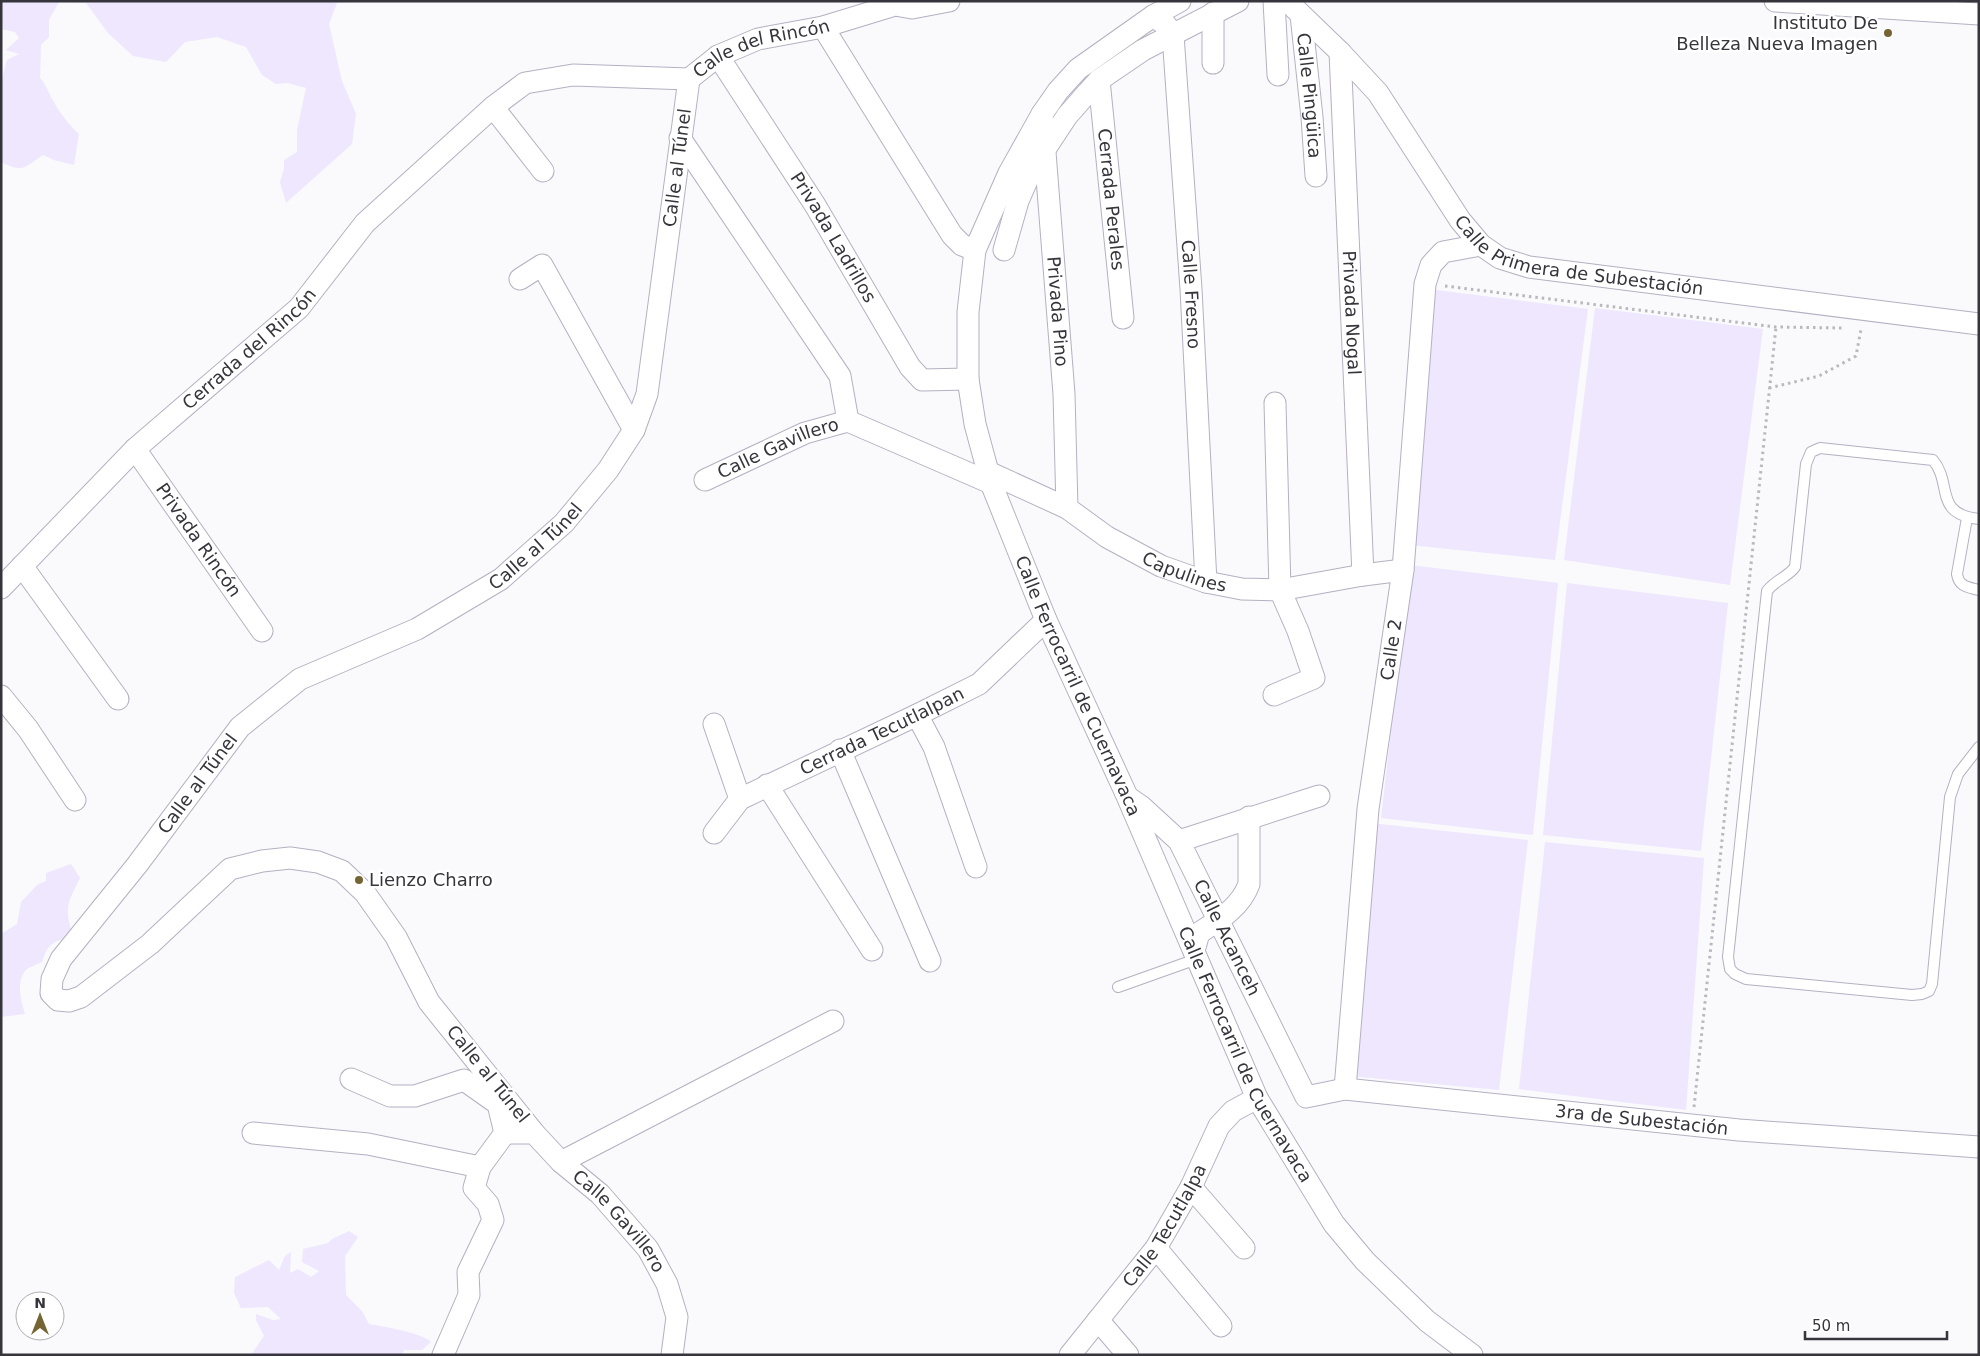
<svg xmlns="http://www.w3.org/2000/svg" width="1980" height="1356" viewBox="0 0 1980 1356" font-family="'DejaVu Sans',sans-serif">
<style>
.green{fill:#eee7fe}
.lines{fill:none;stroke-linecap:round;stroke-linejoin:round}
.lane-casing{stroke:#b5b0c2;stroke-width:12}
.street-casing{stroke:#b5b0c2;stroke-width:23}
.path{stroke:#b9b8bc;stroke-width:3;stroke-dasharray:2.5 4;stroke-linecap:butt}
.lane{stroke:#fff;stroke-width:10}
.street{stroke:#fff;stroke-width:21}
.poi-dot{fill:#756532;stroke:#fff;stroke-width:2}
.labels{text-anchor:middle;stroke-width:5;stroke-linejoin:round;paint-order:stroke}
.poi-label{font-size:18px;fill:#37353c;stroke:#fff;text-anchor:end}
.street-label{font-size:18px;fill:#37353c;stroke:#fff}
</style>
<rect width="100%" height="100%" fill="#faf9fc"/>
<!-- green -->
<path class="green" d="M 1,1 L 360,1 L 337,3 L 329,24 L 342,81 L 356,114 L 352,144 L 286,203 L 280,182 L 284,169 L 284,160 L 297,152 L 297,130 L 306,88 L 288,83 L 276,84 L 262,75 L 246,47 L 217,37 L 185,42 L 166,62 L 133,56 L 108,33 L 86,3 L 59,2 L 49,20 L 49,37 L 41,45 L 40,78 C 46,85 48,91 52,99 C 59,112 69,125 79,134 L 74,165 L 54,160 L 43,155 C 23,168 24,173 1,162 L 1,82 L 7,60 L 19,54 L 6,50 L 19,38 L 15,32 L 1,29 Z
M 1436,290 L 1588,309 L 1555,560 L 1409,545 Z
M 1595,308 L 1763,329 L 1730,585 L 1564,560 Z
M 1410,565 L 1558,583 L 1533,835 L 1381,818 Z
M 1567,583 L 1728,603 L 1701,851 L 1543,835 Z
M 1371,823 L 1528,840 L 1499,1090 L 1349,1076 Z
M 1545,842 L 1704,858 L 1686,1110 L 1519,1089 Z
M 71,864 L 80,878 C 67,904 64,908 73,936 C 54,942 49,941 42,962 C 37,965 28,967 25,971 C 16,983 21,1001 25,1014 L 1,1017 L 1,934 L 17,924 L 21,902 L 37,885 L 46,881 L 46,873 Z
M 349,1231 L 358,1237 L 345,1256 L 346,1295 L 362,1311 L 369,1324 C 381,1326 423,1333 431,1342 L 422,1350 L 404,1350 L 402,1355 L 251,1355 L 264,1336 L 256,1320 L 256,1314 L 273,1320 L 281,1319 L 268,1307 L 241,1308 L 234,1293 L 235,1277 L 269,1260 L 279,1270 L 285,1256 L 291,1252 L 290,1273 L 298,1269 L 311,1277 L 319,1271 L 302,1262 L 303,1249 L 328,1243 L 332,1239 Z"/>
<g class="lines">
<!-- lane casing -->
<g class="lane-casing">
<path id="lane" d="M 1967,518 L 1957,574 C 1959,587 1968,587 1979,590
M 1979,519 C 1933,514 1953,484 1933,460 L 1820,448 L 1811,452 L 1806,464 L 1795,567 C 1788,577 1775,580 1767,591 L 1728,957 L 1730,969 L 1735,974 L 1746,979 L 1912,995 L 1922,994 L 1929,991 L 1932,984 L 1950,797 L 1958,774 L 1979,747
M 1118,987 L 1191,961 L 1194,952"/>
</g>
<!-- street casing -->
<g class="street-casing">
<g id="street">
<path id="s1" d="M 1180,1 L 1153,16 L 1078,69 L 1058,91 L 1042,114 L 1009,173 L 975,250 L 968,312 L 968,379 L 975,424 L 991,483 L 1046,620 L 1127,796 L 1257,1098 L 1334,1224 L 1365,1261 L 1427,1321 L 1472,1355"/>
<path d="M 1274,1 L 1278,75"/>
<path id="s2" d="M 1287,1 L 1340,52 L 1378,93 L 1460,220 L 1481,245 L 1500,258 L 1529,267 L 1979,324"/>
<path d="M 1775,1 L 1979,14"/>
<path d="M 1213,13 L 1213,63"/>
<path id="s3" d="M 1301,15 L 1312,117 L 1316,176"/>
<path id="s4" d="M 1153,16 L 1166,25 L 1173,35 L 1191,289 L 1206,582"/>
<path d="M 823,27 L 952,235 L 962,245 L 975,250"/>
<path id="s5" d="M 1340,52 L 1363,575"/>
<path id="s6" d="M 718,56 L 815,205 L 910,367 L 922,380 L 968,379"/>
<path id="s7" d="M 1099,80 L 1123,318"/>
<path d="M 493,107 L 543,171"/>
<path id="s8" d="M 1042,114 L 1064,394 L 1067,508"/>
<path d="M 680,138 L 840,376 L 848,421"/>
<path d="M 1004,250 L 1018,201 L 1032,169 L 1067,116 L 1088,92 L 1099,80 L 1143,50 L 1238,1"/>
<path d="M 520,279 L 542,265 L 634,430"/>
<path id="s9" d="M 135,449 L 262,631"/>
<path id="s10" d="M 986,471 L 1067,508 L 1107,537 L 1161,566 L 1206,582 L 1242,589 L 1280,590 L 1363,575 L 1403,570"/>
<path id="s11" d="M 705,480 L 805,433 L 848,421 L 991,483"/>
<path d="M 22,566 L 118,699"/>
<path id="s12" d="M 1,588 L 135,449 L 299,308 L 365,223 L 493,107 L 525,83 L 573,75 L 689,79 L 718,56 L 758,39 L 823,27 L 895,5 L 912,8 L 949,1"/>
<path d="M 1274,695 L 1314,678 L 1298,631 L 1280,590 L 1275,403"/>
<path d="M 1,696 L 28,729 L 75,800"/>
<path d="M 917,715 L 934,747 L 976,867"/>
<path d="M 714,724 L 740,799"/>
<path d="M 840,750 L 930,961"/>
<path d="M 767,785 L 872,950"/>
<path id="s13" d="M 1129,798 L 1142,807 L 1179,841 L 1306,1097 L 1345,1089 L 1739,1130 L 1979,1147"/>
<path id="s14" d="M 714,833 L 740,799 L 917,715 L 979,684 L 1046,620"/>
<path d="M 1179,841 L 1319,796"/>
<path d="M 1194,951 L 1199,933 C 1218,921 1241,907 1249,884 L 1249,817"/>
<path d="M 351,1079 L 390,1096 L 415,1096 L 464,1080 L 498,1104 L 505,1133"/>
<path id="s15" d="M 1345,1089 L 1368,809 L 1403,570 L 1425,284 L 1431,265 L 1443,252 L 1481,245"/>
<path d="M 253,1133 L 368,1144 L 480,1167"/>
<path id="s16" d="M 505,1133 L 534,1133 L 561,1162 L 600,1194 L 648,1249 L 667,1284 L 677,1317 L 672,1355"/>
<path id="s17" d="M 534,1133 L 429,1002 L 396,937 L 365,893 L 342,871 L 318,862 L 290,858 L 262,861 L 230,869 L 150,944 L 81,997 L 69,1001 L 58,1000 L 51,993 L 52,979 L 61,959 L 137,865 L 240,727 L 300,679 L 417,629 L 501,579 L 564,523 L 608,470 L 634,430 L 647,394 L 689,79"/>
<path d="M 561,1162 L 833,1021"/>
<path d="M 1191,1187 L 1244,1248"/>
<path d="M 1156,1248 L 1221,1326"/>
<path d="M 1098,1320 L 1128,1355"/>
<path d="M 443,1355 L 469,1295 L 468,1272 L 493,1220 L 488,1204 L 474,1188 L 480,1167 L 505,1133"/>
<path id="s18" d="M 1070,1355 L 1156,1248 L 1191,1187 L 1219,1126 L 1233,1111 L 1257,1098"/>
</g>
</g>
<!-- path -->
<path class="path" d="M 1445,286 L 1776,327 L 1842,328
M 1769,388 L 1819,376 L 1856,356 L 1861,329
M 1694,1107 L 1776,327"/>
<!-- lane -->
<use href="#lane" class="lane"/>
<!-- street -->
<use href="#street" class="street"/>
</g>
<!-- markers -->
<g class="poi-dot">
<circle cx="1888" cy="33" r="5"/>
<circle cx="359" cy="880" r="5"/>
</g>
<g class="labels">
<!-- poi labels -->
<g class="poi-label">
<text x="1878" y="29">Instituto De<tspan x="1878" dy="21">Belleza Nueva Imagen</tspan></text>
<text x="369" y="886" text-anchor="start">Lienzo Charro</text>
</g>
<!-- street labels -->
<g class="street-label">
<text dy="6" stroke="none"><textPath href="#s12" startOffset="975">Calle del Rincón</textPath></text>
<text dy="6" stroke="none"><textPath href="#s3" startOffset="81">Calle Pingüica</textPath></text>
<text dy="6" stroke="none"><textPath href="#s17" startOffset="1770">Calle al Túnel</textPath></text>
<text dy="6" stroke="none"><textPath href="#s7" startOffset="120">Cerrada Perales</textPath></text>
<text dy="6" stroke="none"><textPath href="#s6" startOffset="215">Privada Ladrillos</textPath></text>
<text dy="6" stroke="none"><textPath href="#s2" startOffset="410">Calle Primera de Subestación</textPath></text>
<text dy="6" stroke="none"><textPath href="#s4" startOffset="288">Calle Fresno</textPath></text>
<text dy="6" stroke="none"><textPath href="#s8" startOffset="198">Privada Pino</textPath></text>
<text dy="6" stroke="none"><textPath href="#s5" startOffset="261">Privada Nogal</textPath></text>
<text dy="6" stroke="none"><textPath href="#s12" startOffset="345">Cerrada del Rincón</textPath></text>
<text dy="6" stroke="none"><textPath href="#s11" startOffset="80">Calle Gavillero</textPath></text>
<text dy="6" stroke="none"><textPath href="#s9" startOffset="111">Privada Rincón</textPath></text>
<text dy="6" stroke="none"><textPath href="#s17" startOffset="1350">Calle al Túnel</textPath></text>
<text dy="6" stroke="none"><textPath href="#s10" startOffset="224">Capulines</textPath></text>
<text dy="6" stroke="none"><textPath href="#s15" startOffset="442">Calle 2</textPath></text>
<text dy="6" stroke="none"><textPath href="#s1" startOffset="789">Calle Ferrocarril de Cuernavaca</textPath></text>
<text dy="6" stroke="none"><textPath href="#s14" startOffset="200">Cerrada Tecutlalpan</textPath></text>
<text dy="6" stroke="none"><textPath href="#s17" startOffset="930">Calle al Túnel</textPath></text>
<text dy="6" stroke="none"><textPath href="#s13" startOffset="174">Calle Acanceh</textPath></text>
<text dy="6" stroke="none"><textPath href="#s1" startOffset="1194">Calle Ferrocarril de Cuernavaca</textPath></text>
<text transform="translate(488 1074) rotate(51)" y="6">Calle al Túnel</text>
<text dy="6" stroke="none"><textPath href="#s13" startOffset="690">3ra de Subestación</textPath></text>
<text dy="6" stroke="none"><textPath href="#s16" startOffset="152">Calle Gavillero</textPath></text>
<text dy="6" stroke="none"><textPath href="#s18" startOffset="161">Calle Tecutlalpa</textPath></text>
</g>
</g>
<!-- border -->
<rect width="1980" height="1356" fill="none" stroke="#37353c" stroke-width="5"/>
<!-- north arrow -->
<g transform="translate(40 1316)"><circle r="24" fill="#ffffff" stroke="#afaeb1"/>
<path d="M0-4L9 19L0 12L-9 19Z" fill="#756532"/>
<text y="-8" font-size="14" font-weight="bold" text-anchor="middle" fill="#37353c">N</text>
</g>
<!-- scale -->
<path d="M1805 1331v8h142v-8" fill="none" stroke="#37353c" stroke-width="2.5"/>
<text x="1812" y="1331" font-size="15" fill="#37353c" stroke="#ffffff" stroke-width="4" paint-order="stroke">50 m</text>
</svg>
